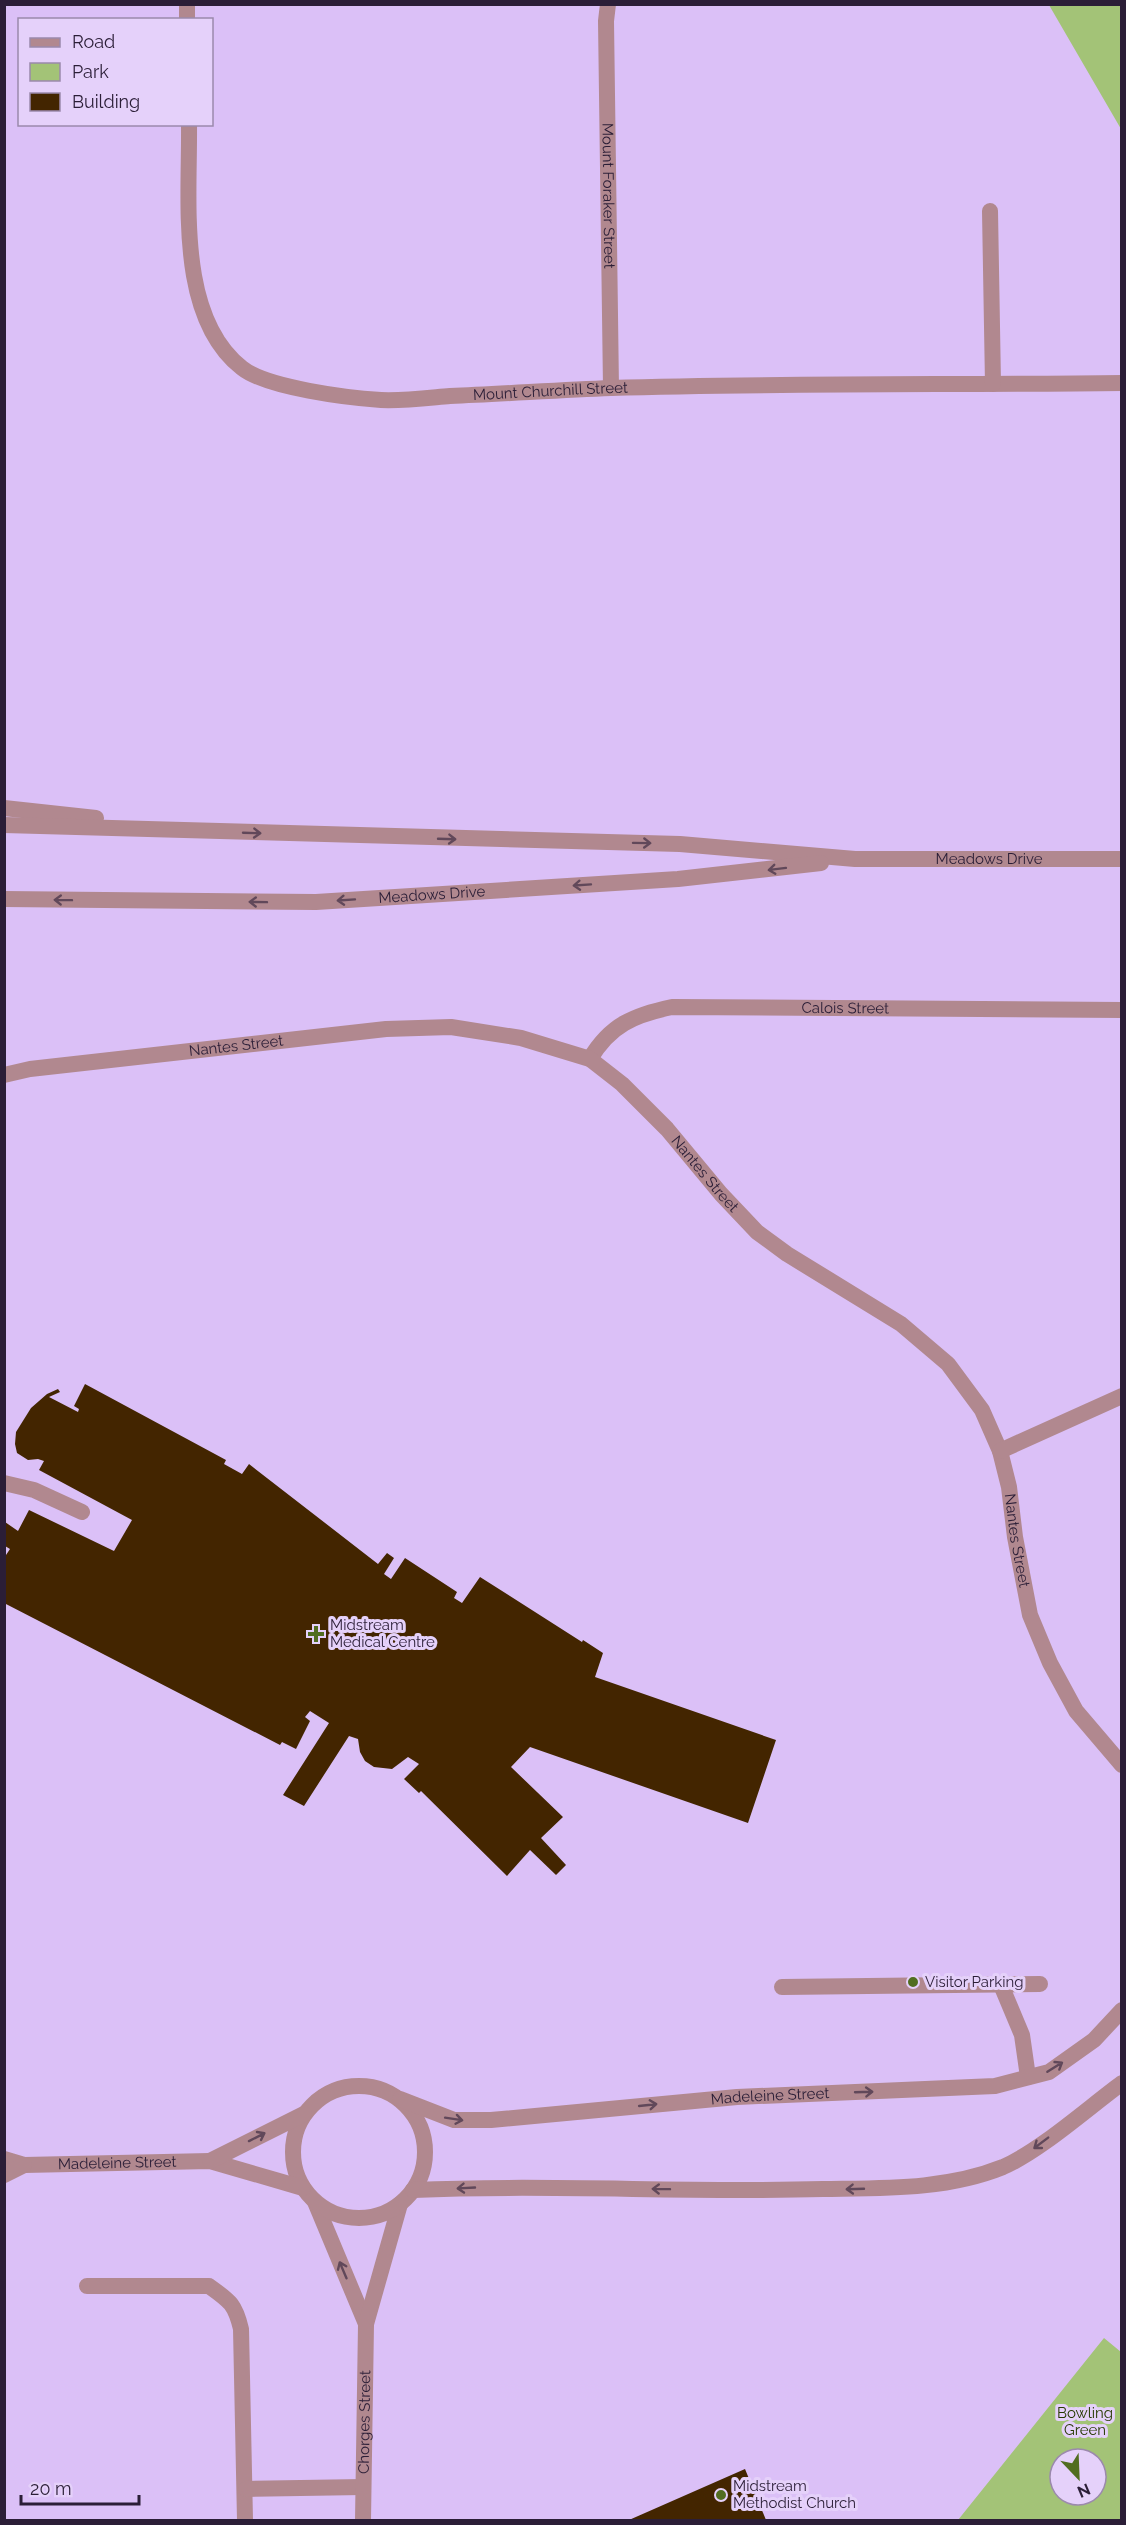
<svg xmlns="http://www.w3.org/2000/svg" width="1126" height="2525" viewBox="0 0 1126 2525" font-family="Raleway,sans-serif">
<style>
.green{fill:#a3c377;fill-rule:evenodd}
.building{fill:#432500}
.lines{fill:none;stroke-linecap:round;stroke-linejoin:round}
.service{stroke:#b1888f;stroke-width:16}
.minor{stroke:#b1888f;stroke-width:16}
.tertiary{stroke:#b1888f;stroke-width:16}
.oneway{stroke:#61485a}
.poi-dot{fill:#516d20;stroke:#e5d1fa;stroke-width:2}
.labels{text-anchor:middle;stroke-width:6;stroke-linejoin:round;paint-order:stroke}
.street-label{font-size:15px;fill:#2b1e37;stroke:#e5d1fa}
.poi-label{font-size:15px;fill:#2b1e37;stroke:#e5d1fa;text-anchor:start}
.park-label{font-size:15px;fill:#263a00;stroke:#e5d1fa}
</style>
<rect width="100%" height="100%" fill="#dbc0f7"/>
<!-- green -->
<path class="green" d="M 1049,5 L 1121,5 L 1121,129 Z
M 1104,2338 L 1121,2352 L 1121,2520 L 958,2520 ZM 1060,2459 L 1096,2459 L 1096,2495 L 1060,2495 Z"/>
<!-- building -->
<path class="building" d="M 85,1384 L 226,1460 L 224,1464 L 242,1474 L 249,1464 L 378,1564 L 387,1553 L 394,1558 L 384,1574 L 391,1579 L 405,1558 L 457,1592 L 454,1598 L 462,1603 L 480,1577 L 582,1642 L 583,1640 L 603,1653 L 595,1677 L 776,1740 L 748,1823 L 530,1747 L 511,1767 L 563,1817 L 541,1838 L 566,1865 L 556,1875 L 530,1850 L 507,1876 L 421,1791 L 419,1793 L 404,1779 L 419,1764 L 408,1757 L 392,1769 L 374,1767 L 365,1761 L 360,1752 L 358,1739 L 349,1736 L 304,1806 L 283,1795 L 329,1723 L 310,1711 L 305,1717 L 310,1721 L 296,1749 L 282,1742 L 280,1745 L 4,1603 L 4,1558 L 10,1549 L 5,1546 L 5,1522 L 18,1531 L 29,1510 L 114,1551 L 132,1520 L 39,1470 L 44,1461 L 38,1459 L 28,1460 L 17,1453 L 15,1444 L 16,1432 L 31,1408 L 47,1394 L 58,1389 L 60,1392 L 49,1397 L 78,1412 L 79,1409 L 74,1406 Z
M 745,2469 L 766,2520 L 629,2520 Z"/>
<g class="lines">
<!-- service -->
<g class="service">
<path d="M 4,1483 L 34,1490 L 82,1512"/>
<path d="M 1001,1985 L 1022,2035 L 1028,2077"/>
<path d="M 782,1987 L 1040,1984"/>
<path d="M 315,2202 L 366,2324"/>
<path d="M 87,2286 L 209,2286 C 230,2301 235,2304 241,2329 L 245,2520"/>
<path d="M 246,2489 L 363,2487"/>
<path id="s1" d="M 363,2520 L 366,2324 L 400,2204"/>
</g>
<!-- minor -->
<g class="minor">
<path d="M 187,4 L 187,20"/>
<path id="s2" d="M 608,4 L 606,21 L 611,388"/>
<path id="s3" d="M 189,124 C 190,200 176,316 242,368 C 267,388 349,398 381,400 C 404,401 427,398 450,396 C 503,394 557,390 611,388 C 781,383 951,385 1122,383"/>
<path d="M 990,211 L 993,384"/>
<path id="s4" d="M 590,1059 C 610,1025 634,1015 672,1007 L 1122,1010"/>
<path id="s5" d="M 4,1075 L 30,1069 L 386,1029 L 451,1027 L 521,1038 L 590,1059 L 622,1084 L 667,1129 L 721,1194 L 757,1232 L 787,1254 L 901,1324 L 948,1364 L 982,1410 L 1000,1451 L 1009,1487 L 1015,1537 L 1030,1615 L 1050,1663 L 1076,1711 L 1122,1765"/>
<path d="M 1000,1451 L 1122,1396"/>
<circle cx="359" cy="2152" r="66"/>
<path id="s6" d="M 400,2099 L 454,2120 L 491,2120 L 737,2097 L 995,2086 L 1049,2072 L 1094,2040 L 1122,2010"/>
<path id="s7" d="M 4,2159 L 24,2165 L 210,2161 L 303,2188"/>
<path d="M 210,2161 L 304,2114"/>
<path d="M 4,2175 L 24,2165"/>
<path d="M 413,2190 C 550,2184 686,2193 823,2189 C 883,2188 946,2190 1003,2167 C 1040,2151 1088,2108 1122,2083"/>
</g>
<!-- tertiary -->
<g class="tertiary">
<path d="M 4,808 L 96,818"/>
<path id="s8" d="M 4,825 L 680,844 L 855,859 L 1122,859"/>
<path id="s9" d="M 4,899 L 316,902 L 678,879 L 821,863"/>
</g>
</g>
<!-- one-way arrows -->
<defs><path id="oneway-shaft" d="M-6 0H5M1.5-3L5.5 0L1.5 3" fill="none" stroke-width="1.6" stroke-linecap="round" stroke-linejoin="round" transform="scale(1.5)"/></defs>
<g class="oneway">
<use href="#oneway-shaft" transform="translate(252 833) rotate(2)"/>
<use href="#oneway-shaft" transform="translate(447 839) rotate(2)"/>
<use href="#oneway-shaft" transform="translate(642 843) rotate(1)"/>
<use href="#oneway-shaft" transform="translate(777 869) rotate(173)"/>
<use href="#oneway-shaft" transform="translate(582 885) rotate(176)"/>
<use href="#oneway-shaft" transform="translate(63 900) rotate(-179)"/>
<use href="#oneway-shaft" transform="translate(346 900) rotate(176)"/>
<use href="#oneway-shaft" transform="translate(258 902) rotate(-179)"/>
<use href="#oneway-shaft" transform="translate(1055 2067) rotate(-32)"/>
<use href="#oneway-shaft" transform="translate(864 2092) rotate(-2)"/>
<use href="#oneway-shaft" transform="translate(648 2105) rotate(-6)"/>
<use href="#oneway-shaft" transform="translate(454 2119) rotate(9)"/>
<use href="#oneway-shaft" transform="translate(257 2137) rotate(-27)"/>
<use href="#oneway-shaft" transform="translate(1041 2143) rotate(143)"/>
<use href="#oneway-shaft" transform="translate(466 2188) rotate(177)"/>
<use href="#oneway-shaft" transform="translate(661 2189) rotate(-179)"/>
<use href="#oneway-shaft" transform="translate(855 2189) rotate(178)"/>
<use href="#oneway-shaft" transform="translate(343 2270) rotate(-113)"/>
</g>
<!-- markers -->
<g class="poi-dot">
<path d="M313 1625h6v6h6v6h-6v6h-6v-6h-6v-6h6z"/>
<circle cx="913" cy="1982" r="6"/>
<circle cx="721" cy="2495" r="6"/>
</g>
<g class="labels">
<!-- street labels -->
<g class="street-label">
<text dy="5" stroke="none"><textPath href="#s2" startOffset="192">Mount Foraker Street</textPath></text>
<text dy="5" stroke="none"><textPath href="#s3" startOffset="572">Mount Churchill Street</textPath></text>
<text dy="5" stroke="none"><textPath href="#s8" startOffset="986">Meadows Drive</textPath></text>
<text dy="5" stroke="none"><textPath href="#s9" startOffset="428">Meadows Drive</textPath></text>
<text dy="5" stroke="none"><textPath href="#s4" startOffset="274">Calois Street</textPath></text>
<text dy="5" stroke="none"><textPath href="#s5" startOffset="234">Nantes Street</textPath></text>
<text dy="5" stroke="none"><textPath href="#s5" startOffset="756">Nantes Street</textPath></text>
<text dy="5" stroke="none"><textPath href="#s5" startOffset="1260">Nantes Street</textPath></text>
<text dy="5" stroke="none"><textPath href="#s6" startOffset="375">Madeleine Street</textPath></text>
<text dy="5" stroke="none"><textPath href="#s7" startOffset="114">Madeleine Street</textPath></text>
<text dy="5" stroke="none"><textPath href="#s1" startOffset="98">Chorges Street</textPath></text>
</g>
<!-- poi labels -->
<g class="poi-label">
<text x="330" y="1630">Midstream<tspan x="330" dy="17">Medical Centre</tspan></text>
<text x="925" y="1987">Visitor Parking</text>
<text x="733" y="2491">Midstream<tspan x="733" dy="17">Methodist Church</tspan></text>
</g>
<!-- park labels -->
<g class="park-label">
<text x="1085" y="2418">Bowling<tspan x="1085" dy="17">Green</tspan></text>
</g>
</g>
<!-- border -->
<rect width="1126" height="2525" fill="none" stroke="#2b1e37" stroke-width="12"/>
<!-- legend -->
<rect x="18" y="18" width="195" height="108" fill="#e5d1fa" stroke="#9b89ac" stroke-width="1.5"/>
<rect x="30" y="38" width="30" height="9" fill="#b1888f" stroke="#9b89ac" stroke-width="1.5"/>
<text x="72" y="48" font-size="18" fill="#2b1e37">Road</text>
<rect x="30" y="63" width="30" height="18" fill="#a3c377" stroke="#9b89ac" stroke-width="1.5"/>
<text x="72" y="78" font-size="18" fill="#2b1e37">Park</text>
<rect x="30" y="93" width="30" height="18" fill="#432500" stroke="#9b89ac" stroke-width="1.5"/>
<text x="72" y="108" font-size="18" fill="#2b1e37">Building</text>
<!-- north arrow -->
<g transform="translate(1078 2477) rotate(157)"><circle r="28" fill="#e5d1fa" stroke="#9b89ac" stroke-width="1.5"/>
<path d="M0-4.5L10 22L0 15L-10 22Z" fill="#516d20"/>
<text y="-9" font-size="16" font-weight="bold" text-anchor="middle" fill="#2b1e37">N</text>
</g>
<!-- scale -->
<path d="M21 2495v9h118v-9" fill="none" stroke="#2b1e37" stroke-width="3"/>
<text x="30" y="2495" font-size="18" fill="#2b1e37" stroke="#e5d1fa" stroke-width="4.5" paint-order="stroke">20 m</text>
</svg>
